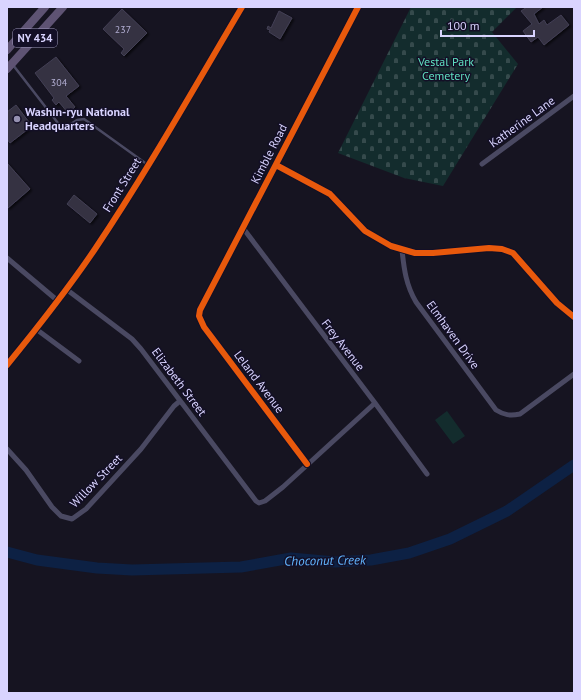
<svg xmlns="http://www.w3.org/2000/svg" width="581" height="700" viewBox="0 0 581 700" font-family="'PT Sans',sans-serif">
<style>
.green{fill:#132c2d}
.cemetery{fill:url(#cemetery-stones)}
.lines{fill:none;stroke-linecap:round;stroke-linejoin:round}
.river{stroke:#0d2144;stroke-width:11}
.building{fill:#343243;stroke:#433f54;filter:url(#shadow)}
.lane{stroke:#4a4962;stroke-width:2.5}
.street{stroke:#4a4962;stroke-width:5}
.primary{stroke:#5e5373;stroke-width:8}
.cycleway-casing{stroke:#130f26;stroke-width:8}
.cycleway{stroke:#e8590c;stroke-width:6}
.poi-dot{fill:#9591b1;stroke:#130f26;stroke-width:1.5}
.labels{text-anchor:middle;stroke-width:3;stroke-linejoin:round;paint-order:stroke}
.number-label{font-size:10px;fill:#b0acd0}
.shield{fill:#130f26;stroke:#9e99be;stroke-width:1}
.shield-label{font-size:11px;font-weight:bold;fill:#d9d4ff}
.park-label{font-size:12px;fill:#5fe0c0;stroke:#130f26}
.poi-label{font-size:12px;font-weight:bold;fill:#d9d4ff;stroke:#130f26;text-anchor:start}
.street-label{font-size:12px;fill:#d9d4ff;stroke:#130f26}
.water-label{font-size:13px;font-style:italic;fill:#62b6ff;stroke:#130f26}
</style>
<defs>
<pattern id="cemetery-stones" width="16" height="16" patternUnits="userSpaceOnUse"><rect width="16" height="16" fill="#132c2d"/><path d="M2 7V4a2 2 0 0 1 4 0v3zM10 15v-3a2 2 0 0 1 4 0v3z" fill="#354a4c"/></pattern>
<filter id="shadow"><feDropShadow dx="2" dy="1.5" stdDeviation="1" flood-color="#0009"/></filter>
</defs>
<rect width="100%" height="100%" fill="#161421"/>
<!-- green -->
<path class="green" d="M 447,411 L 465,436 L 453,444 L 435,420 Z"/>
<!-- cemetery -->
<path class="cemetery" d="M 411,7 L 517,7 L 492,32 L 518,64 L 443,186 L 404,178 L 338,153 Z"/>
<g class="lines">
<!-- river -->
<path class="river" d="M 7,552 L 37,560 L 97,568 L 132,570 L 241,567 L 291,558 L 335,562 L 371,560 L 409,553 L 450,539 L 507,511 L 574,465"/>
</g>
<!-- building -->
<path class="building" d="M 527,7 L 543,7 L 534,14 L 539,24 L 544,20 L 547,25 L 561,15 L 569,25 L 544,45 L 538,37 L 531,42 L 523,31 L 532,24 L 521,11 Z
M 122,9 L 147,33 L 124,56 L 121,53 L 124,49 L 103,29 Z
M 279,11 L 292,18 L 280,39 L 269,32 L 270,30 L 267,29 L 268,26 L 271,28 Z
M 56,57 L 79,86 L 66,96 L 75,107 L 68,113 L 59,102 L 56,105 L 52,100 L 54,98 L 35,73 Z
M 16,105 L 32,126 L 10,143 L 7,139 L 7,112 Z
M 7,163 L 30,189 L 8,208 L 7,207 Z
M 74,195 L 97,214 L 90,223 L 67,204 Z"/>
<g class="lines">
<!-- lane -->
<path class="lane" d="M 13,65 L 61,127 L 66,127 L 77,120 L 84,119 L 148,165"/>
<!-- street -->
<path class="street" d="M 482,164 L 574,96
M 276,165 L 330,194 L 365,231 L 391,246 L 415,253 L 433,253 L 489,248 L 502,249 L 513,253 L 557,303 L 574,317
M 243,228 L 375,403 L 427,474
M 402,250 C 404,269 406,285 416,302 L 496,410 C 504,415 510,416 520,414 L 574,374
M 7,258 L 58,301
M 66,289 L 132,339 L 141,349 L 256,501 L 259,503 L 265,501 L 283,487 L 375,403
M 36,329 L 79,361
M 7,365 C 38,327 68,289 95,249 C 148,170 194,88 242,7
M 7,449 L 26,470 L 52,507 L 61,516 L 72,519 L 86,509 L 141,449 L 174,406 L 180,401
M 307,464 L 204,327 L 199,316 L 200,310 L 358,7"/>
<!-- primary -->
<path class="primary" d="M 7,50 L 45,7
M 7,69 L 63,7"/>
<!-- cycleway casing -->
<g class="cycleway-casing">
<path id="cycleway" d="M 276,165 L 330,194 L 365,231 L 391,246 L 415,253 L 433,253 L 489,248 L 502,249 L 513,253 L 557,303 L 574,317
M 7,365 C 38,327 68,289 95,249 C 148,170 194,88 242,7
M 307,464 L 204,327 L 199,316 L 200,310 L 358,7"/>
</g>
<!-- cycleway -->
<use href="#cycleway" class="cycleway"/>
</g>
<!-- markers -->
<circle class="poi-dot" cx="17" cy="119" r="4"/>
<g class="labels">
<!-- number labels -->
<g class="number-label">
<text x="123" y="33">237</text>
<text x="59" y="86">304</text>
</g>
<!-- shield labels -->
<rect class="shield" x="13" y="29" width="44" height="18" rx="3"/>
<g class="shield-label">
<text x="35" y="42">NY 434</text>
</g>
<!-- park labels -->
<g class="park-label">
<text x="446" y="66">Vestal Park<tspan x="446" dy="14">Cemetery</tspan></text>
</g>
<!-- poi labels -->
<g class="poi-label">
<text x="25" y="116">Washin-ryu National<tspan x="25" dy="14">Headquarters</tspan></text>
</g>
<!-- street labels -->
<g class="street-label">
<text transform="translate(522 122) rotate(-36)" y="4">Katherine Lane</text>
<text transform="translate(269 154) rotate(-63)" y="4">Kimble Road</text>
<text transform="translate(122 185) rotate(-58)" y="4">Front Street</text>
<text transform="translate(453 335) rotate(54)" y="4">Elmhaven Drive</text>
<text transform="translate(343 345) rotate(52)" y="4">Frey Avenue</text>
<text transform="translate(179 382) rotate(53)" y="4">Elizabeth Street</text>
<text transform="translate(259 382) rotate(53)" y="4">Leland Avenue</text>
<text transform="translate(96 481) rotate(-46)" y="4">Willow Street</text>
</g>
<!-- water labels -->
<g class="water-label">
<text transform="translate(325 560) rotate(-1)" y="5">Choconut Creek</text>
</g>
</g>
<!-- border -->
<rect width="581" height="700" fill="none" stroke="#d9d4ff" stroke-width="16"/>
<!-- scale -->
<path d="M441 30v6h93v-6" fill="none" stroke="#d9d4ff" stroke-width="2"/>
<text x="447" y="30" font-size="12" fill="#d9d4ff" stroke="#130f26" stroke-width="3" paint-order="stroke">100 m</text>
</svg>
